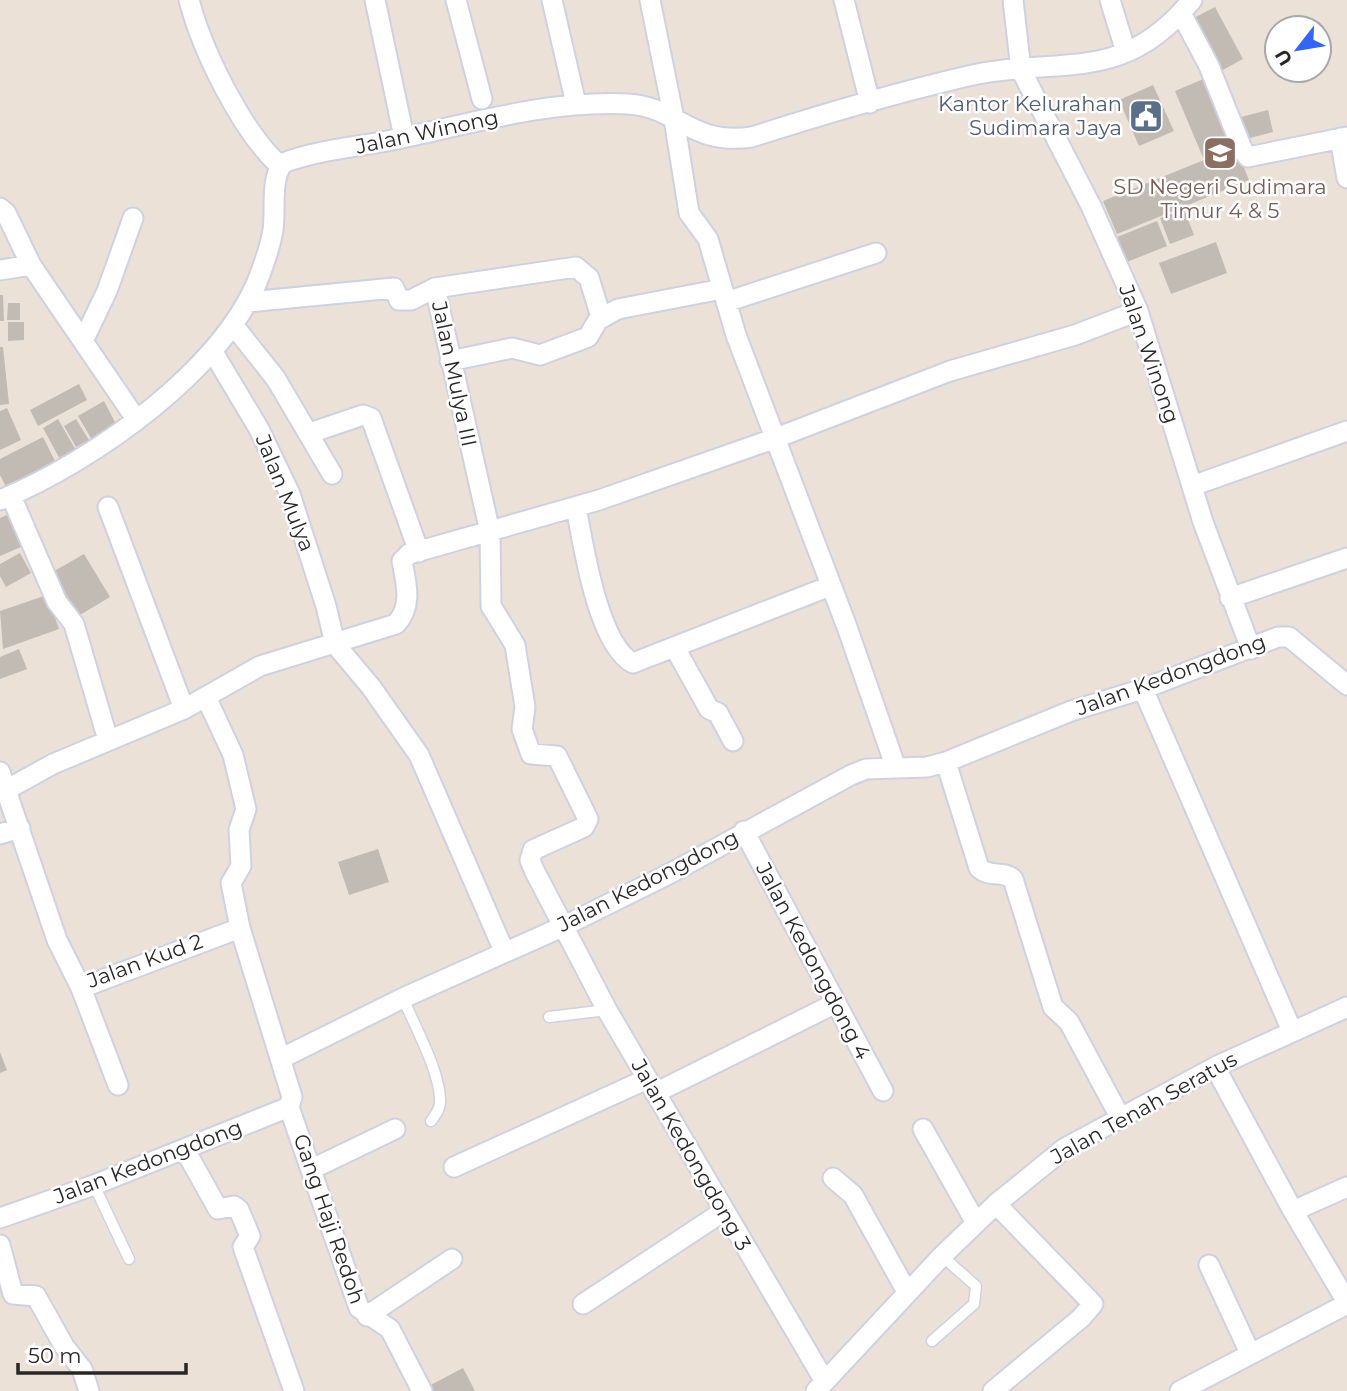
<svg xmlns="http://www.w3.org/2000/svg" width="1347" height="1391" viewBox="0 0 1347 1391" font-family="Montserrat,sans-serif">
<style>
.building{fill:#c2bbb4}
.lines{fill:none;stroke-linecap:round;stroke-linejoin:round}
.service-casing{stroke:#cdd2e2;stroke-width:13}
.minor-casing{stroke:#cdd2e2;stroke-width:23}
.service{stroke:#fff;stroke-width:10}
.minor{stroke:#fff;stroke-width:19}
.labels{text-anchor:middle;stroke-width:5;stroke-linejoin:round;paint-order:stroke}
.service-label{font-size:21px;fill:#4e5e75;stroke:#fff;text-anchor:end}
.street-label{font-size:21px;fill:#272727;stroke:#fff}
.education-label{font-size:21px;fill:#785e54;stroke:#fff}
</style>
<rect width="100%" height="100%" fill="#ebe1d7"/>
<!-- building -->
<path class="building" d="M 1215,7 L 1243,59 L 1219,72 L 1192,19 Z
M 1208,77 L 1249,180 L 1117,234 L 1103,201 L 1204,160 L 1175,91 Z
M 1153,85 L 1174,131 L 1139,146 L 1119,100 Z
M 1268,110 L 1273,132 L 1246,139 L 1241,117 Z
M 1184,209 L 1194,235 L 1170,244 L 1160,218 Z
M 1157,221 L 1167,246 L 1127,262 L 1117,237 Z
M 1216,242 L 1227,273 L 1171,294 L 1159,263 Z
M 0,295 L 3,295 L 4,321 L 0,321 Z
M 8,303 L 20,303 L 20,320 L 7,320 Z
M 8,322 L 24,322 L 24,340 L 8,341 Z
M 0,347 L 3,347 L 9,404 L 0,405 Z
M 79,384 L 87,400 L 38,426 L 30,410 Z
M 104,401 L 117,426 L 92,440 L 78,416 Z
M 7,408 L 21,440 L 0,450 L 0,411 Z
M 58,419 L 78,454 L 62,463 L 43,428 Z
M 76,419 L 89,440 L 76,447 L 64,426 Z
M 43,437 L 55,461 L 6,487 L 0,475 L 0,459 Z
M 7,515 L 21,547 L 0,556 L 0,518 Z
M 20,553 L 31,573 L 6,587 L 0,576 L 0,564 Z
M 84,554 L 110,597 L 75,618 L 49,574 Z
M 47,595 L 59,629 L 3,649 L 0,611 Z
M 19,649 L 27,669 L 0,679 L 0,657 Z
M 378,849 L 389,882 L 349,895 L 338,862 Z
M 0,1052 L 7,1070 L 0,1073 Z
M 463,1368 L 475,1391 L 427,1391 L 425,1388 Z"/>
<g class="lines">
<!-- service casing -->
<g class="service-casing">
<path id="service" d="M 403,998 C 414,1025 441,1073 440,1102 C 440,1110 435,1115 431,1121
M 549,1017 L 607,1010
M 94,1185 L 129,1259
M 932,1341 L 974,1304 L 976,1286 L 942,1256"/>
</g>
<!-- minor casing -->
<g class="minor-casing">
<path id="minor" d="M 189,0 C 202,50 242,132 280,166
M 375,0 L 404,137
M 456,0 L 482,99
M 552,0 L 576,104
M 650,0 L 674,119 L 689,213 L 708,239 L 736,335 L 847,627 L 896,768
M 844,0 L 870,103
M 1013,0 L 1021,70 L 1091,206 L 1138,311 L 1203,522 L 1251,649
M 1110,0 L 1126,52
M 1181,13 L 1209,66 L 1243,151 L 1248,157 L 1347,137
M 1340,138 L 1347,178
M 0,208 L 6,213 L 31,265 L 136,419
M 0,270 L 31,265
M 435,288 L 490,532 L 491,606 L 515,645 L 525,707 L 522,729 L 531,754 L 557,756 L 588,819 L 584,827 L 533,850 L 530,860 L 534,870 L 607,1010 L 824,1380
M 248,302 L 394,288 L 399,300 L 411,300 L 435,288 L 576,267 L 589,278 L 601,317
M 726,302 L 876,253
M 234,326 L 276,379 L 332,474
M 83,341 L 107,291 L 133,218
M 213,352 L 259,429 L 290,494 L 326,606 L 335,644 L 371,687 L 419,755 L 504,951
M 450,361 L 512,348 L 540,355 L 588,337 L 598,320 L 618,309 L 722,289
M 310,433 L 363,415 L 371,418 L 419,552
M 1192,486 L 1347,431
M 11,496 L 57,602 L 74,624 L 108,740
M 0,500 C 94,461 231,366 263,266 C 267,255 271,242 273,230 C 276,210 270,179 283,163 C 317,150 357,147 392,140 C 470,124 548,100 628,104 C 679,107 690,146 752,137 C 823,114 896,93 968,76 C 1060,55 1121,87 1192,0
M 108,507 L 184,709
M 576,507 C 583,544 598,645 633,663 L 830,586
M 1230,598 L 1347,558
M 675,648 L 709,709 L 718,713 L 733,741
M 1143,689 L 1292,1031
M 946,762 L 979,868 C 990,878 1003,870 1013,879 L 1053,1007 L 1069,1022 L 1120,1117
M 0,772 L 6,790
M 744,831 L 883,1091
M 0,834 L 20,828
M 81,988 L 240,928
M 282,1058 L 403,998 L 562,927 L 669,874 L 851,775 L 866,769 L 927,767 L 946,762 L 1071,711 L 1143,689 L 1278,637 L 1289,637 L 1347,685
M 1215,1067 L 1293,1211 L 1347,1302
M 118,1085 L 81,988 L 57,940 L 6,790 L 53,764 L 184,709 L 260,666 L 396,624 C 413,606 406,583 402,561 L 409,554 L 599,500 L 776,438 L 950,371 L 1075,335 L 1138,311
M 655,1093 L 834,1004
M 289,1107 L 359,1308 L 390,1329 L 422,1391
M 923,1129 L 976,1223
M 185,1150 L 218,1209 L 234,1206 L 239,1210 L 250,1236 L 243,1247 L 294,1391
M 454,1167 L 647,1079
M 312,1169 L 395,1129
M 833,1178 L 853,1195 L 907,1292
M 1293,1211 L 1347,1187
M 0,1218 L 94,1185 L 289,1107 L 292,1097 L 240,928 L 231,883 L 241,866 L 239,830 L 246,809 L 233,755 L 206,697
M 0,1245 L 13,1294 L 36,1296 L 64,1346 L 82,1369 L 89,1391
M 1209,1265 L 1250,1353
M 583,1304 L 724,1211
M 367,1316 L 452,1259
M 816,1391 L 942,1256 L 996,1204 L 1065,1148 L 1215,1067 L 1347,1007
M 993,1391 L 1081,1318 L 1093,1304 L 996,1204
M 1180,1391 L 1347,1304"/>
</g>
<!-- service -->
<use href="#service" class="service"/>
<!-- minor -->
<use href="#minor" class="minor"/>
</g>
<!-- icons -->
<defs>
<g id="civic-square" transform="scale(1.75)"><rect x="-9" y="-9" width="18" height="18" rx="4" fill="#5c6f8a" stroke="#fff"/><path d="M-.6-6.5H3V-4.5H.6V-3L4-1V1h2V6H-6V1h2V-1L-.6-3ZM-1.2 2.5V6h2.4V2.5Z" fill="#fff"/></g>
<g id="school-square" transform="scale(1.75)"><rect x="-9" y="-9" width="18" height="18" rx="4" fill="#8d6e63" stroke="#fff"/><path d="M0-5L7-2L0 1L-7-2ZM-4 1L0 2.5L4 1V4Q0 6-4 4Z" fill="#fff"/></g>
</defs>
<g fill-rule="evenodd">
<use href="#civic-square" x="1146" y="116"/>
<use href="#school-square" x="1220" y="153"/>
</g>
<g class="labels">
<!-- service labels -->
<g class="service-label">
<text x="1122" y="111">Kantor Kelurahan<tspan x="1122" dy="24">Sudimara Jaya</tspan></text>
</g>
<!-- street labels -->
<g class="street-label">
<text transform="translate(427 132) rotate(-12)" y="7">Jalan Winong</text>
<text transform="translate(1149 354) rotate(71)" y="7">Jalan Winong</text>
<text transform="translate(454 374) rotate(78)" y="7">Jalan Mulya III</text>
<text transform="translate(285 493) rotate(68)" y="7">Jalan Mulya</text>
<text transform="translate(1171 675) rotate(-20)" y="7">Jalan Kedongdong</text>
<text transform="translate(648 881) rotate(-27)" y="7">Jalan Kedongdong</text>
<text transform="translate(145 961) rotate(-20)" y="7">Jalan Kud 2</text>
<text transform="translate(813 961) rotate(62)" y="7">Jalan Kedongdong 4</text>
<text transform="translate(1144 1108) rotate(-29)" y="7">Jalan Tenah Seratus</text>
<text transform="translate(691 1155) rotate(60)" y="7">Jalan Kedongdong 3</text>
<text transform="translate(148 1162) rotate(-21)" y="7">Jalan Kedongdong</text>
<text transform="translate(329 1219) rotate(71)" y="7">Gang Haji Redoh</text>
</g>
<!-- education labels -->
<g class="education-label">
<text x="1220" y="194">SD Negeri Sudimara<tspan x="1220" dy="24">Timur 4 &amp; 5</tspan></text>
</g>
</g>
<!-- north arrow -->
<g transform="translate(1298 49) rotate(239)"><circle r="33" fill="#ffffff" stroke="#a9a9a9" stroke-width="2"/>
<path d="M0-5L12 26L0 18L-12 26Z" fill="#3066ff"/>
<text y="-10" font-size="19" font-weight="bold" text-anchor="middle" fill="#272727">U</text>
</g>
<!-- scale -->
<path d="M18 1363v10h168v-10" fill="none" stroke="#272727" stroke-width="3.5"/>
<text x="28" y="1363" font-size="21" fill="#272727" stroke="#ffffff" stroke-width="5" paint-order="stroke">50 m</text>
</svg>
